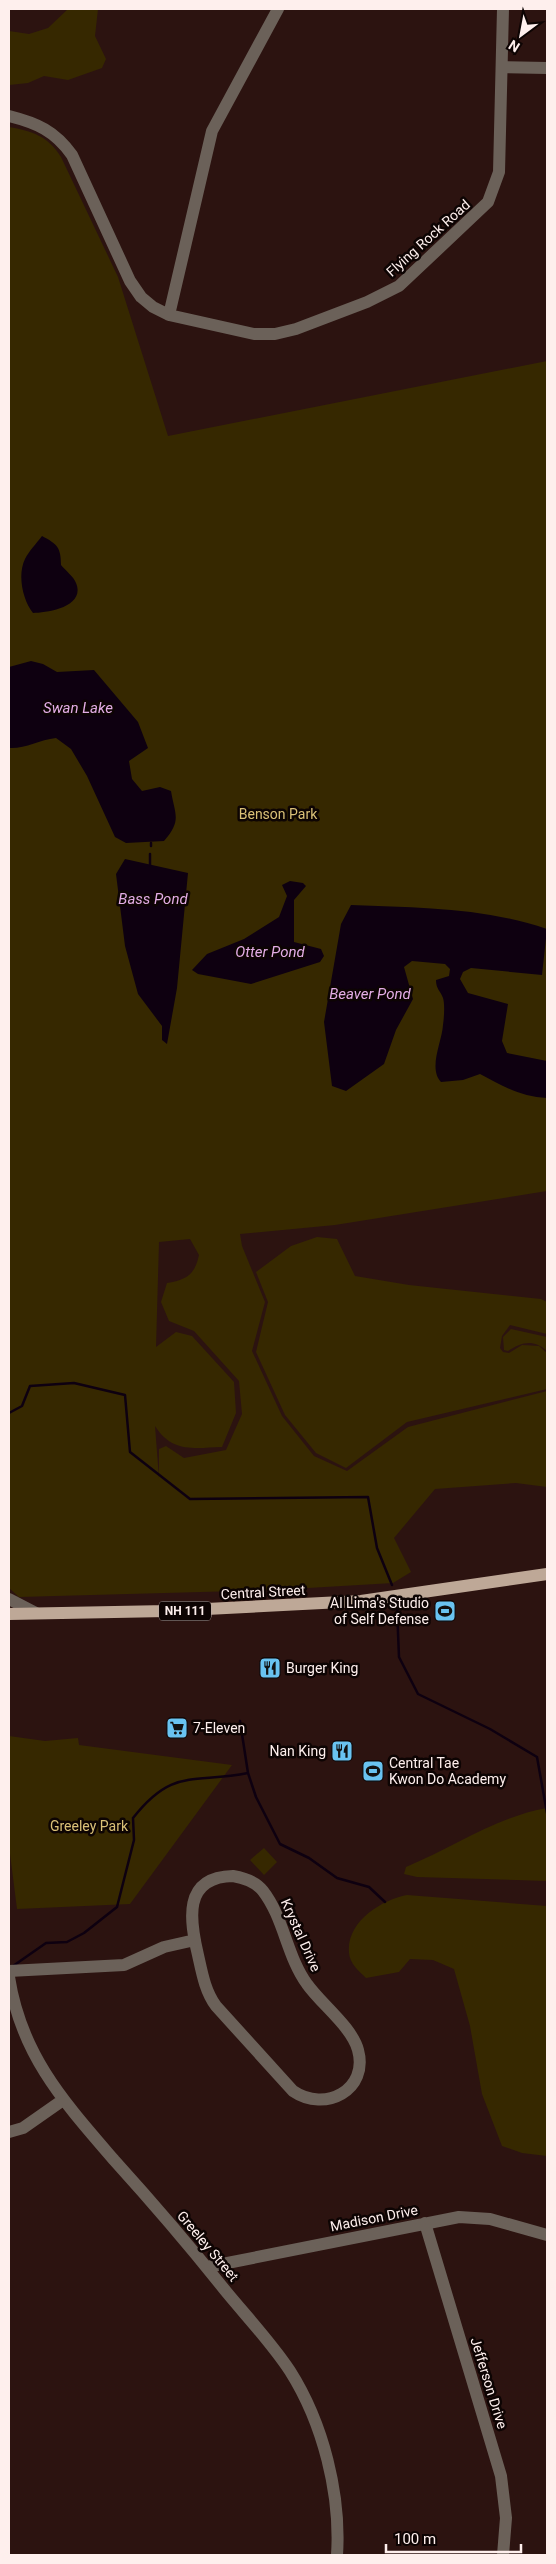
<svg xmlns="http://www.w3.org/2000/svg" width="556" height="2564" viewBox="0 0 556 2564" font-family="Roboto,sans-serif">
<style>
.green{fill:#362800;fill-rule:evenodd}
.water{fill:#0e0010}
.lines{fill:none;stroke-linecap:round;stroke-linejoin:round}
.stream{stroke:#0e0010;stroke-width:2.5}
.minor{stroke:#6b6159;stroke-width:12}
.major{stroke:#bea897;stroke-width:12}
.labels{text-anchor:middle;stroke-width:5;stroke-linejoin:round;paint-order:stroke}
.shield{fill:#0d0403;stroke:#b6a8a7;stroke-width:1}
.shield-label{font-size:12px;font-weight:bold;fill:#feefed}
.street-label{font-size:14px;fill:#feefed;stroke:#0d0403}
.park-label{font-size:14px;fill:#dac077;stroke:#0d0403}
.poi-label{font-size:14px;fill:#feefed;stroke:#0d0403;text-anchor:start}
.water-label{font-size:15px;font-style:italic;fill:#e3ade5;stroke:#0d0403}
</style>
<rect width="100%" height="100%" fill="#2c1310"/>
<!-- green -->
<path class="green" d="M 68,9 L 98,9 L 95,36 L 106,59 L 102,68 L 68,80 L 44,76 L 28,83 L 9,85 L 9,31 L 29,34 L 48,28 Z
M 9,127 C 32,131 48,136 61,157 L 118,277 L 168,436 L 547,361 L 547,1191 L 335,1225 L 240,1234 L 242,1246 L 265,1302 L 252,1351 L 282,1416 L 314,1456 L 347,1471 L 408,1427 L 547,1391 L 547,1487 L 516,1483 L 435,1489 L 394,1538 L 411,1572 L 393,1583 L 274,1590 L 19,1597 L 9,1588 ZM 190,1239 L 199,1255 C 195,1274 187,1280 167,1283 L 161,1302 L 169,1321 L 194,1331 L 239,1381 L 242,1414 L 226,1450 L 184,1458 L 166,1446 L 159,1449 L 159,1478 L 155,1426 C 172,1453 194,1448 222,1447 L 236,1413 L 234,1382 L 192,1336 L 176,1332 L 156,1347 L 159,1242 Z
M 317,1237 L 337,1239 L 355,1276 L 409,1285 L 541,1299 L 547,1302 L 547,1334 L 510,1325 L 502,1336 L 500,1348 L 503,1352 L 509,1353 L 522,1345 L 539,1346 L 547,1353 L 547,1389 L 407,1422 L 346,1468 L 316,1453 L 285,1415 L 256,1352 L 268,1302 L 256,1272 L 291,1246 Z
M 511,1329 L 547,1337 L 547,1351 C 533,1339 522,1342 508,1351 L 504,1350 L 503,1337 Z
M 9,1736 L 45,1741 L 78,1738 L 79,1745 L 232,1765 L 130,1904 L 17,1909 L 9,1846 Z
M 547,1808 L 547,1881 L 417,1877 L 404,1874 L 406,1867 C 454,1847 496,1817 547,1808 Z
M 264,1848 L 277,1862 L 264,1875 L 250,1860 Z
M 407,1895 L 547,1906 L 547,2156 L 522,2153 L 502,2146 L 482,2094 L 470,2026 L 454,1969 L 433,1960 L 410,1959 L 399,1972 L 366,1978 C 359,1971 350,1964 349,1953 C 346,1922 381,1900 407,1895 Z"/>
<!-- water -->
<path class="water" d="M 42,536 C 57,544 61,547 61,565 C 65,570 74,577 76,583 C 86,607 47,613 33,613 C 23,601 17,575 25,559 C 29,551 36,544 42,536 Z
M 31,661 L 43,664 L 57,672 L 94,670 L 138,722 L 148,748 L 129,761 L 132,779 L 142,791 L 160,787 L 171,791 C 175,815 182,820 164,841 L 126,843 L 115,837 L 87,776 L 71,749 L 56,738 C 39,740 25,749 9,748 L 9,667 Z
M 125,859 L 188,873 L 177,988 L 167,1044 L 162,1040 L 162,1026 L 138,994 L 125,946 L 116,874 Z
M 290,881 L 303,883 L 306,886 L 294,900 L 294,942 L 321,949 L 324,956 L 320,962 L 251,984 L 198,974 L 192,970 L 207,954 L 244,939 L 279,917 L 287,896 L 282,885 Z
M 351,905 C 418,908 483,907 547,929 L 542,975 L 471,968 L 463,972 L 460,979 L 468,993 L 508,1004 L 502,1041 L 507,1053 L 547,1061 L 547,1098 C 522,1097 502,1086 480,1074 L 463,1080 L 441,1082 C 428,1068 442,1042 443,1025 C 444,1018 445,1004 443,998 C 440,990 436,989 436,980 L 449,976 L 450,969 L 445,964 L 412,961 L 404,967 L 413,999 L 396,1030 L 384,1064 L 346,1091 L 332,1086 L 324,1022 L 341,924 Z"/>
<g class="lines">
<!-- stream -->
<path class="stream" d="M 151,846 L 151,843
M 150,865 L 150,854
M 9,1413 L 22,1406 L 30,1386 L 74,1383 L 125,1395 L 130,1452 L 190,1499 L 368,1497 L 377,1548 L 392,1585
M 397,1608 L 399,1657 L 418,1694 L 490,1729 L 537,1757 L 547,1813
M 240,1721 L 248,1773 L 256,1797 L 280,1844 L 309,1858 L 337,1878 L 369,1887 L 385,1902
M 13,1966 L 46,1943 L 67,1942 L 84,1933 L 117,1907 L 134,1840 L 133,1818 C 173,1767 193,1784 248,1773"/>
<!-- minor -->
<path class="minor" d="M 502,67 L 547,68
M 9,116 C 37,123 55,131 72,155 L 130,281 L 141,297 L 153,307 L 169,315 L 254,334 L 275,334 L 296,329 L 367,302 L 399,286 L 488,202 L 499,172 L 503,9
M 169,315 L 212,131 L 278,9
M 9,1599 L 36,1613
M 233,1876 C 245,1878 256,1882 263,1891 C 284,1918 287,1957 307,1984 C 321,2004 352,2027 358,2050 C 369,2090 325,2113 293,2091 L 216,2006 C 205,1991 202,1973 198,1955 C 190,1921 182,1877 233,1876 Z
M 9,1971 L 124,1965 L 164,1947 L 195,1940
M 9,1977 C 21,2055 64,2102 114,2160 C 152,2202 189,2245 224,2289 C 246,2316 271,2342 290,2371 C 323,2423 341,2494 337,2555
M 9,2132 L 23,2128 L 63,2100
M 425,2223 L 501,2476 L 506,2518 L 503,2555
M 207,2267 L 459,2217 L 490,2219 L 547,2235"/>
<!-- major -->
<path class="major" d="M 9,1614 L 167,1611 L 361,1601 L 547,1574"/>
</g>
<!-- icons -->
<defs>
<g id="stadium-square" transform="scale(1.125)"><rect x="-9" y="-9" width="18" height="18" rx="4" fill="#69c3f1" stroke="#0d0403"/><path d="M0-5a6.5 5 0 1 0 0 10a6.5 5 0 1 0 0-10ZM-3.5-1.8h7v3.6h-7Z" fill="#111"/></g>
<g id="restaurant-square" transform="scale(1.125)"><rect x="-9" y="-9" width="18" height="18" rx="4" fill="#69c3f1" stroke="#0d0403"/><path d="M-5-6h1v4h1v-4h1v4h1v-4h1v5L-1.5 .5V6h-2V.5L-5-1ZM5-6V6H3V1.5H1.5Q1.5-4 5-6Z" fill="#111"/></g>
<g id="supermarket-square" transform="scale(1.125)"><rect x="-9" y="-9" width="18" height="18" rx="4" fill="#69c3f1" stroke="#0d0403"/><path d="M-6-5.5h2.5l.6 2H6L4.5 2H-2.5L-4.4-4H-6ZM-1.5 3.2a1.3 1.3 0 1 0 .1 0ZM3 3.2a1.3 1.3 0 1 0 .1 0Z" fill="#111"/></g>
</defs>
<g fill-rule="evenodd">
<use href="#stadium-square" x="445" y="1611"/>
<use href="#restaurant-square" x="270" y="1668"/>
<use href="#supermarket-square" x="177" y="1728"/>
<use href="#restaurant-square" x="342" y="1751"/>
<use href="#stadium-square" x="373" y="1771"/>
</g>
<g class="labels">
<!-- shield labels -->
<rect class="shield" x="159" y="1601.5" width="52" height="19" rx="4"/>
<g class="shield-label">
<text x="185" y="1615">NH 111</text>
</g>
<!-- street labels -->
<g class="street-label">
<text transform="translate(428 238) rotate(-42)" y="5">Flying Rock Road</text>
<text transform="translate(263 1592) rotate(-3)" y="5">Central Street</text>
<text transform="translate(301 1935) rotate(66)" y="5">Krystal Drive</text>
<text transform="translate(374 2218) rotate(-11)" y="5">Madison Drive</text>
<text transform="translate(208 2246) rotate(50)" y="5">Greeley Street</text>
<text transform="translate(489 2383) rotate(73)" y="5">Jefferson Drive</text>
</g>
<!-- park labels -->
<g class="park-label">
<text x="278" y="819">Benson Park</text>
<text x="89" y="1831">Greeley Park</text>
</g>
<!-- poi labels -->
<g class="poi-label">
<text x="429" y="1608" text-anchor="end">Al Lima's Studio<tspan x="429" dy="16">of Self Defense</tspan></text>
<text x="286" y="1673">Burger King</text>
<text x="193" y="1733">7-Eleven</text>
<text x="326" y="1756" text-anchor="end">Nan King</text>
<text x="389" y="1768">Central Tae<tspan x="389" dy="16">Kwon Do Academy</tspan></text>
</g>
<!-- water labels -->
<g class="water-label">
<text x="78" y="713">Swan Lake</text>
<text x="153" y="904">Bass Pond</text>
<text x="270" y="957">Otter Pond</text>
<text x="370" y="999">Beaver Pond</text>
</g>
</g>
<!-- border -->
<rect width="556" height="2564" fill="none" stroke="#feefed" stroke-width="20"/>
<!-- north arrow -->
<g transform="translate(521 35) rotate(212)" stroke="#0d0403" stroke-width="4" paint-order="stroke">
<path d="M0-4L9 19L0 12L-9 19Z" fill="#feefed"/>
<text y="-8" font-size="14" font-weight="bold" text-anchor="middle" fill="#feefed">N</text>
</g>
<!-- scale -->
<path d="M386 2544v8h135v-8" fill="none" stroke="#feefed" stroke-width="2.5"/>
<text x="394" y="2544" font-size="15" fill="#feefed" stroke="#0d0403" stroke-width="4" paint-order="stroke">100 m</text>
</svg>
